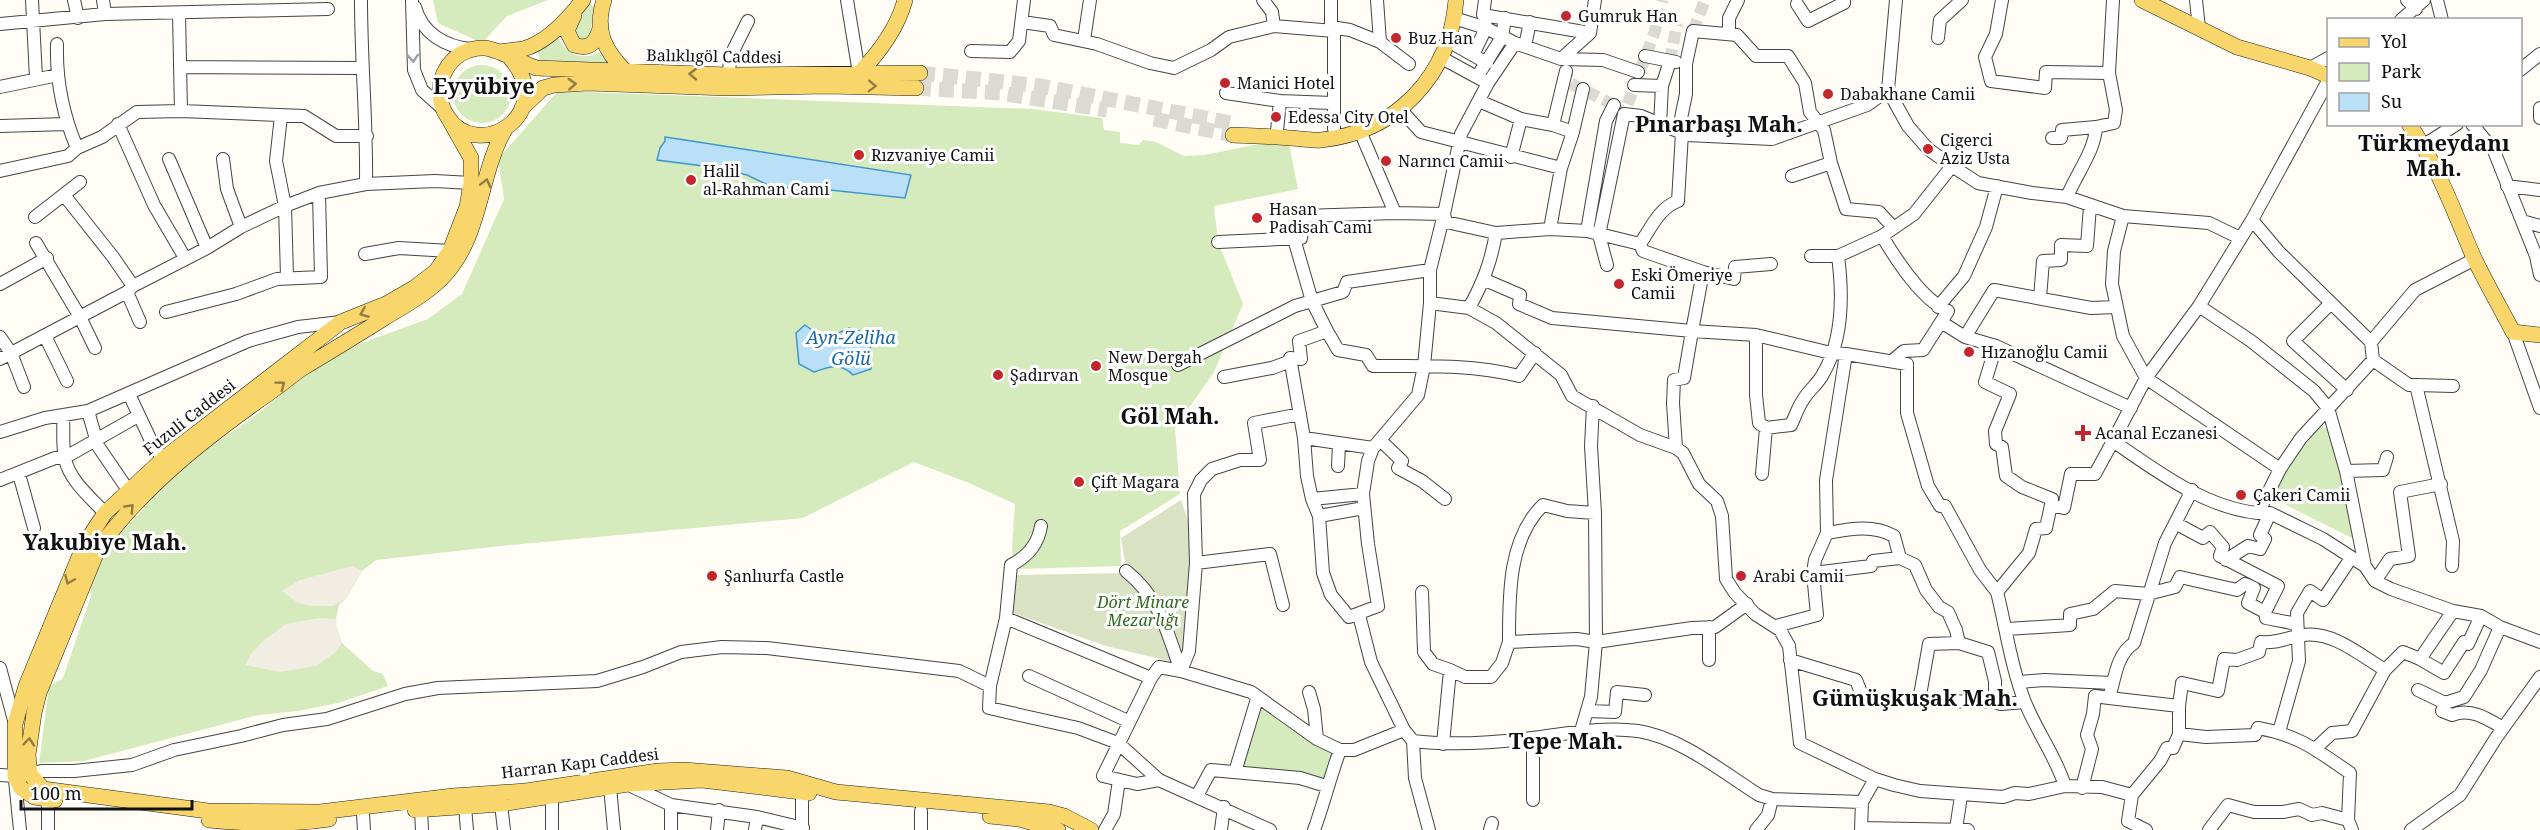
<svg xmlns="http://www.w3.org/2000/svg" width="2540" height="830" viewBox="0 0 2540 830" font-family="'Noto Serif',serif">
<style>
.green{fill:#d5ebbd}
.cemetery{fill:#d9e3c4}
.plaza{fill:#f1ede2}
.water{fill:#b9e0f7;stroke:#3f96cf;stroke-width:1.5}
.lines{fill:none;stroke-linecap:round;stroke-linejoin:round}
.minor-tunnel{stroke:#dbdad3;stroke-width:12;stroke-dasharray:12 6;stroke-linecap:butt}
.major-tunnel{stroke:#dbdad3;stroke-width:15;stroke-dasharray:15 8;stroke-linecap:butt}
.minor-casing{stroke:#444;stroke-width:14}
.major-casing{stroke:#222;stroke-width:16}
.minor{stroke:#fff;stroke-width:12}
.major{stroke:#f9d66b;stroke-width:15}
.oneway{stroke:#a0a0a0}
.oneway2{stroke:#917d42}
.poi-dot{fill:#c4262e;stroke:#fff;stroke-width:2}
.labels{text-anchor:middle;stroke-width:6;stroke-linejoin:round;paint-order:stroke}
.poi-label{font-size:16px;fill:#111;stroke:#fff;text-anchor:start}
.street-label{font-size:16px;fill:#111;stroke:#fff}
.park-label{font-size:16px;font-style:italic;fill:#2f6b1f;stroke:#fff}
.water-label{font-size:18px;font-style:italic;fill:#1768a6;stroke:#fff}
.district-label{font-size:22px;font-weight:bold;fill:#111;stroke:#fff}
</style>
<rect width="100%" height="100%" fill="#fffdf5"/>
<!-- green -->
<path class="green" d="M 433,0 L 548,0 L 507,16 L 482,43 L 438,23 Z
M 588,3 L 595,7 C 591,19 593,29 588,40 L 579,42 L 574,28 Z
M 559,38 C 566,55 583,61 599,52 L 609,64 L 541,62 L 537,51 Z
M453 94a29 29 0 1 1 58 0a29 29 0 1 1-58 0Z
M 558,91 L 1033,109 L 1102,118 L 1104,130 L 1120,132 L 1120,143 L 1139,145 L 1143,140 L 1156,142 L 1184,156 L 1204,155 L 1288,138 L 1298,189 L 1214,206 L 1218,242 L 1243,304 L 1214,372 L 1175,428 L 1180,494 L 1120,531 L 1121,566 L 1015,569 L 1012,548 L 1015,504 L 969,483 L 914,462 L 803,518 L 511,545 L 376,560 L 362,571 L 346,599 L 339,605 L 335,623 L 342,643 L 373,671 L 383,674 L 388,686 L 338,703 L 298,711 L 258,715 L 84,761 L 39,763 L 49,687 L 63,678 L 91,596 L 90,582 L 120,528 L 125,528 L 145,508 L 147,501 L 189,461 L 255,416 L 313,368 L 348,348 L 428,319 L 462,294 L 504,199 L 498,159 Z
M 2320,425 L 2332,432 L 2354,539 L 2268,496 Z
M 1257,704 L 1333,754 L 1324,781 L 1238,770 Z"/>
<!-- cemetery -->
<path class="cemetery" d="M 1181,500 L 1191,530 L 1185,649 L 1173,662 L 1106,646 L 1013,613 L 1015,575 L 1127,573 L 1121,538 Z"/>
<!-- plaza -->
<path class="plaza" d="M 353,566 L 362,571 L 346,599 L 333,606 L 310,606 L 298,603 L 282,591 L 300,580 Z
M 319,618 L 337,619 L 336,629 L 342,643 L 336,652 L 316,666 L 280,672 L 245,665 L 250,655 L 263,641 L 286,624 Z"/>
<!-- water -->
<path class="water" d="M 665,137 L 685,140 L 911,175 L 905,198 L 811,188 L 772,187 L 747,175 L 719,168 L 657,160 L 660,148 L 665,141 Z
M 805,325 L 822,337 L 832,336 L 849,328 L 870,334 L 871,369 L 853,375 C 841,362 828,367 814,372 L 799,364 L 796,333 Z"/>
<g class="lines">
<!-- minor-tunnel -->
<path class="minor-tunnel" d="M 1693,31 L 1705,0
M 1670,61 L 1677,23
M 1564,67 L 1570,83 L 1614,105 L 1624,114 L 1655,31 L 1663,0"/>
<!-- major-tunnel -->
<path class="major-tunnel" d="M 920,73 L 1041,86 L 1236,124
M 916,88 L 1000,93 L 1107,110
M 1154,119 L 1233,135"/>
<!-- minor casing -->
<g class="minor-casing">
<path id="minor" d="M 32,0 L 36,78
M 74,0 L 78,18
M 103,0 L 105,14
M 361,0 C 361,62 367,123 366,184
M 412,0 L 414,70 L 422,90 L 442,108
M 847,0 L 859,73
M 1263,0 L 1272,12 L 1274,26
M 1331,0 L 1331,27 L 1334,31
M 1377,0 L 1380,42 L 1409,64
M 1485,0 L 1483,15 L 1590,33
M 1896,0 L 1888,90 L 1908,126 L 1928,149 L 1952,166 L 1978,183 L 2032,193 L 2067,197 L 2123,216 L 2209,223 L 2240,238
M 2002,0 L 1996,34 L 1985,57 L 1991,81 L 2045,88 L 2046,72 L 2109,73 L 2113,0
M 2196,0 L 2199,28
M 2407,0 L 2416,9
M 2437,0 L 2442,20
M 1797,4 L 1808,21 L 1844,3 L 1844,0
M 415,7 C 422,33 445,47 471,49
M 179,13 L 181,111
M 1454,18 L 1486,28 L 1515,43 L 1561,59 L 1590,33 L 1595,0
M 2401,20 L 2424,0
M 1022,22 L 1050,26 L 1054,35 L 1097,44 L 1150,63 L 1174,68 L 1211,50 L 1229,37 L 1274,26 L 1334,31 L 1334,129
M 0,24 L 105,14 L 328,9
M 1331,27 L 1350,30 L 1380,42
M 1729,33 L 1729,18 L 1738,0
M 1938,38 L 1940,20 L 1962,0
M 1084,40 L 1090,0
M 1448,41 L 1487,63
M 57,44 C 56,80 63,115 77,148
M 1525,46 L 1530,22
M 971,51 L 1010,52 L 1019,41 L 1024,0
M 1473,55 L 1486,28 L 1485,22
M 1645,56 L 1676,62
M 1440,57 L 1484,81
M 1561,59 L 1603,60 L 1638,72
M 180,67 L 362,68
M 2310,68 L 2328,58
M 2520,70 L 2540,54
M 729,75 L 730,57 L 748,21
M 1477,77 L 1502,37 L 1505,18
M 2328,81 L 2252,220 L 2199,306 L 2146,378 L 2113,441 C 2155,470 2205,508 2258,513 L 2280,469 L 2301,438 L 2373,360
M 1634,85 L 1662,86
M 0,87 L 58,75
M 1226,93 L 1280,101 L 1277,131
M 1280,101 L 1332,103
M 1479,101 L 1521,119 L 1553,125 L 1573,132 L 1561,168 L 1550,229 L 1587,231 L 1640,244
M 2540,108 L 2540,118
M 1400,109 L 1421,132 L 1561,168
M 281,116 L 276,161 L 285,206 L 287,277
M 118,124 L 154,205 L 185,258
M 2472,124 L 2494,151 L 2536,256 L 2540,275
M 1553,125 L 1566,71
M 1660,125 L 1662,86 L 1670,61
M 0,126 L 67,124
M 1360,131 L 1395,213 L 1444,214 L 1461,134 L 1488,83 L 1515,43
M 1573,132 L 1583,89
M 2052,138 L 2061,138 L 2062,130 L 2096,127
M 2424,145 L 2457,124
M 1511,157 L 1521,119
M 169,159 L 207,248
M 223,159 L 227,189 L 241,227
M 0,171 L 68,156 L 77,148 L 102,137 L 137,112 L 181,111 L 304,116 L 336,136 L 367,136
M 1792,176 L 1831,163
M 2507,186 L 2540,190
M 64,195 L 113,257 L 133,286
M 2067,197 C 2076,174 2095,151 2096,127 L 2114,123 L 2116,110 L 2109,73
M 1444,214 L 1446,222 L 1496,233 L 1550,229
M 2123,216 L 2114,251 L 2112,284 L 2123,336 L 2146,378 L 2280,469
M 35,217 L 80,182
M 2252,220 L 2279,252 L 2371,342 L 2373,360 L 2409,385 L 2416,385 L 2453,541 L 2452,566
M 2522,221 L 2540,226
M 1587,231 L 1606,121 L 1614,105
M 1882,236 C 1897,261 1922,300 1948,311 L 1923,350 L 1904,351 L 1892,361
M 1294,239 L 1312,301 L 1327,331 L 1299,341 L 1301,359 L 1290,358 L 1304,438 L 1307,476 L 1312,499 L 1319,516 L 1323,573 L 1331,595 L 1349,617 L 1378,606 L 1368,544 L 1363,494 L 1368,461 L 1373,448 L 1418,395 L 1424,366 L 1430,303 L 1469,308 L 1496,323 L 1561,375 L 1572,396 L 1640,435 L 1676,448 L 1683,453 L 1699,484 L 1717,501 L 1722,516 L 1726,579 L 1735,593 L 1755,614 L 1780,630 L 1789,646 L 1800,743 L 1875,779 L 1894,785 L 1920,791 L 2003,797 L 2015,793 L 2029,794 L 2065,786 L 2102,787 L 2132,795
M 1218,242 L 1301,238 L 1304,216 L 1395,213
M 36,243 L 80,317 L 95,348
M 365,254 L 399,248 L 450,251
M 1811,256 L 1838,256 L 1882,236 L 1914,214 L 1952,166
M 1838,256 C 1843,294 1843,340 1823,374 C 1818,384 1808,391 1803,400 C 1798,407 1795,417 1791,425 L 1766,428 L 1759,423 L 1756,395 L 1756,335 L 1831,353 L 1846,354 L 1907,364 L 1907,413 L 1928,486 L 1940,506 L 1945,506 L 1980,570 L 1997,592
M 1607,265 L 1599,235 L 1624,114 L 1641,116 L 1687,135 L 1772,139 L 1867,105 L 1888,90
M 1703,272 L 1643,251 L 1640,244 C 1651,228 1659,208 1678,201 L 1682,133 L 1679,128 L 1686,94 L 1686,64 L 1693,31 L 1737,35 L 1756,56 L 1788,56 L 1805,83 L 1810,112 L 1824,130 L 1831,163 L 1846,209 L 1879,212 L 1893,227
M 1485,280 L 1520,295 L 1519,304 L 1552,318 L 1692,331 L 1703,272 L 1734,279 L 1735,267 L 1771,264
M 0,284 L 47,258
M 127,292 L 140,322
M 2040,298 L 2043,261 L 2061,260 L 2061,245 L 2087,246 L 2090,206
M 1430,303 L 1430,270 L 1444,214
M 2330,304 L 2293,341 L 2347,390
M 2199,306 L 2251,341 L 2314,391 L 2328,408 L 2346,471 L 2365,566
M 1938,307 L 1964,276 L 1986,227 L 1997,186
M 1469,308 C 1483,283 1491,262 1496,233
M 166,312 L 236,294 L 277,279 L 321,277 L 319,193
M 1941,322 L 1965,337 L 1996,346 L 2131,408
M 1327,331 L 1338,350 L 1366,355 L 1373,366 C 1422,366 1472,364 1519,376 L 1535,353
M 2513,332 L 2540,408
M 45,336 L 67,381
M 0,337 L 11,353 L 24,387
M 1965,337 L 1994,290 L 2091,308 L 2116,307
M 2371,342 L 2415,290 L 2475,259
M 1996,346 L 1985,382 L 2010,394 L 1995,431 L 1996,444 L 2002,447 L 2006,476 L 2022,487 L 2052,499 L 2051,505
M 0,359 L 127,292 L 133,286 L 207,248 L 241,227 L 285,206 L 319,193 L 366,184 L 435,181 L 471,183
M 1178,365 L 1295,306 L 1343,292 L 1347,282 L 1430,270
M 1224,377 L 1272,368 L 1291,361
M 2416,385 L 2453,386
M 129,394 L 153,445 L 163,459
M 88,411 L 98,446 L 128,490
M 63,415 C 64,429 62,445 65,459 C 70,481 90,497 105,513
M 0,432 L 45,418 L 88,411 L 248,341 L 298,327 L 341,322
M 1304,438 L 1373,448
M 1380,440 L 1402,461 L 1398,468 L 1422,481 L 1445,499
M 1676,448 L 1673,403 L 1674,380 L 1684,378 L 1692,331 L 1756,335
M 1338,466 L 1339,443
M 2346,471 L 2383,470 L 2387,457
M 19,474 L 34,528
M 1762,474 L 1766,428
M 0,480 L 55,458 L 64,458 L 138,416
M 1312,499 L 1363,494
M 2258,513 L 2270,513 L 2323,539 L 2365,566 L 2375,581 L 2391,589 L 2453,611 L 2481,616 L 2500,627 L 2540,642
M 1319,516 L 1364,508
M 2175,523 L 2203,538 L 2210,532 L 2223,547 L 2220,556 L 2278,586 L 2265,612 L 2266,618 L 2297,624
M 1041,526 C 1038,545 1027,557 1011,565 L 1006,618 L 990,686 L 989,708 L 1078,728 L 1118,743 L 1159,780
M 1827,533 C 1849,529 1873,524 1894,536 L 1900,558
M 1270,554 L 1283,605
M 2226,560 L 2248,546 L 2260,549 L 2265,539 L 2260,535 L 2270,513
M 1196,563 L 1270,554
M 1126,571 C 1160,598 1167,632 1181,671 L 1251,692 L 1317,739 L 1340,750 L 1354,750 L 1404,730
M 1813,573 L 1871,566 L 1873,561 L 1900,558 L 1915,565 L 1926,590 L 1939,607 L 1948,612 L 1956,630 L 1959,643 L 1988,652 L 1995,681 L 1995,702
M 2375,581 L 2390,559 L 2409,556 L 2400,492 L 2441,484
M 1422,592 L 1424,652 L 1433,664 L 1450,670
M 1359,615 L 1371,662 L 1404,730 L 1413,741 L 1415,778 L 1429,830
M 1006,618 L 1151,678 L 1159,667 L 1181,671 L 1189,651 L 1196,563 L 1194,494 L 1201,480 L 1212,469 L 1240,460 L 1260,460 L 1254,423 L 1300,414
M 1776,626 L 1817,615 L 1813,573 L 1815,560 L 1827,533 L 1826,480 L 1846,354
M 2007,629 L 2070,625 L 2070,614 L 2093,609 L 2115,591 L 2148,594 L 2175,587 L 2180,577 L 2237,590 L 2245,584 L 2254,588 L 2248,603 L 2265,612
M 1509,642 C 1509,596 1508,539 1543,505 L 1567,511 L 1595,513
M 2420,659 L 2444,673 L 2464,642 L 2468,644 L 2481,616
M 1709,660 L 1709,627
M 1790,660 L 1856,680 L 1864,700 L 1995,702 L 2001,704 L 2025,702
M 0,668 L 15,724
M 1029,676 L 1128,721
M 1151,678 L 1103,776 L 1137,784 L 1159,780 L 1270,830
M 2020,682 L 2044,680 L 2112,683
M 2418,690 L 2445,703 L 2442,711 L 2452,715 C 2470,707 2488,719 2503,728
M 1309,692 L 1314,709 L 1317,739
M 2109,698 L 2179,706 L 2179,734 L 2173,748 L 2167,748 L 2160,761 L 2132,795 L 2128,821 L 2146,830
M 1919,701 L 1929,644 L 1959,643
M 2445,703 L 2464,697 L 2481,670 L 2500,627
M 2179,706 L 2182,683 L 2218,691 L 2224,659 L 2237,660 L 2259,652 L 2261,642 C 2277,644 2288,637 2303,635 C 2333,631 2360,655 2385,670 L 2403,652 L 2420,659 L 2453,611
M 1589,711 L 1615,712 L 1617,692 L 1645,695
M 1581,731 L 1591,697 L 1596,642 L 1595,513 L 1591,446 L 1593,406
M 2279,732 L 2299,661 L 2297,613 L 2310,591 L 2323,600 L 2351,558
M 2179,734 L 2206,737 L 2255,735 L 2258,728 C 2298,735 2317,750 2350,773 L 2348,820 L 2352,830
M 1413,741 C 1453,746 1492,743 1532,738 C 1567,734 1603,726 1638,731 C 1680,737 1724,773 1759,795 L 1772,799 L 1862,802 L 1875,779
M 1443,744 L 1450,670 L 1465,677 L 1491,677 L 1502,663 L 1509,642 L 1577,639 L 1596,642 L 1692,628 L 1715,627 L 1747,604
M 2315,749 L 2332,733 L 2352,731 L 2385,670
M 1235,772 L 1257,699
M 0,775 L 15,776 L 43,771 L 74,771 L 132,765 L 174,750 L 241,736 L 283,725 L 327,719 L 405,694 L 438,688 L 597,681 L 643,667 L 681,652 L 722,647 L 767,648 L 959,671 L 990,686
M 15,780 L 20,830
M 629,785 L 671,805 L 757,817 L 803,828
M 2065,786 C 2055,754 2034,728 2023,697 C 2010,663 2006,627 1997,592 L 2029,553 L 2036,529 L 2046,528 L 2051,505 L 2064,508 L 2071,474 L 2095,474 L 2113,441
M 610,787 L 614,830
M 2082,788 L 2092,749 L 2087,735 L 2093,714 L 2095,696 L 2109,698 C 2115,679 2116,655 2134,643 L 2165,543 L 2192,490
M 802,790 L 802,830
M 1197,796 L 1211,770 L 1300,778 L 1326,786
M 552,797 L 552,830
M 48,799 L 48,830
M 1533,800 L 1533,738
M 501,804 L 504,830
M 671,805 L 671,830
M 465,807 L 467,830
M 421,810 L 422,830
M 363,814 L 364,830
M 1861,828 L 1968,830
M 1956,829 L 1961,796
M 717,830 L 719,810
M 755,830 L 757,817
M 921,830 L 921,811
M 1105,830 L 1114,814 L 1119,780
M 1221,830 L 1224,807
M 1314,830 C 1324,803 1330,777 1340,750
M 1490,830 L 1492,823
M 1756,830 L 1768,815 L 1772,799
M 1861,830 L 1862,802
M 2209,830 L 2228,805 L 2254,812 L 2283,812 L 2299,809 L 2312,815 L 2322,813 L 2348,820
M 2411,830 L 2460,795 L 2496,738 L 2540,677"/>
</g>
<!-- major casing -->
<g class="major-casing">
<path id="major" d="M 604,0 C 594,31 605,51 626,72
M 2142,0 L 2237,47 L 2310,68 L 2328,76
M 574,15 L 567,31 L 574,45 C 592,51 597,40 601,25
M 499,52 C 507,51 515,50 523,49 C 546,43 569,18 583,0
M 511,59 C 558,114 477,164 447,116 C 428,87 449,46 485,48 C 497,49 523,63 536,68 L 729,75 L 920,73
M 859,73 C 880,52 897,29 905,0
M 522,108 L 543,88 L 554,85 L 588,83 L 727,88 L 826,86 L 916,88
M 2409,124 C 2438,166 2454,212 2474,258 C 2486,283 2500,307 2513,332 L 2540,335
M 505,129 C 478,177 482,237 442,278 C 426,294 406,305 386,317 C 358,335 329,352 301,369 C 291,376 282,384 272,391 C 208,436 144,485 98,549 L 39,693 L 34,713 L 28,755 L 30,774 L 43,789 L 208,811 L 320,812 L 453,796 L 526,791 L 658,771 L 684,770 L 787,778 L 836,792 L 1049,812 L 1064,816 L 1091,830
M 1233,135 C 1252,136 1270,136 1289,138 C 1299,138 1310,141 1321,140 C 1397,132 1450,75 1456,0
M 55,800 L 34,797 L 21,788 L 15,776 L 15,724 L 26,686 L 84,545 L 105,513 L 163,459 L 341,322 L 386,304 L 414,288 L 436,271 L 450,251 L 467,207 L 471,183 L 471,158 L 450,121
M 415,810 L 501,804 L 628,784 L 702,780 L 809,793
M 990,816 L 1019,819 L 1058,830
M 209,820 C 249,824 289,825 329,819"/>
</g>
<!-- minor -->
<use href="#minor" class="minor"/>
<!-- major -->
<use href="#major" class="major"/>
</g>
<!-- one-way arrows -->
<defs><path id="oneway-chevron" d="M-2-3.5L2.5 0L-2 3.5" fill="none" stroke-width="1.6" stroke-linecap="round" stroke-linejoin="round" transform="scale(1.5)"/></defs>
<use class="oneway" href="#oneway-chevron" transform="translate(413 58) rotate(86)"/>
<g class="oneway2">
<use href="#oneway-chevron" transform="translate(693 74) rotate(-179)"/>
<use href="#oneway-chevron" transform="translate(572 84) rotate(-3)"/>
<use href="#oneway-chevron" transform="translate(872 86) rotate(2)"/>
<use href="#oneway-chevron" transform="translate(486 183) rotate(-76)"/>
<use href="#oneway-chevron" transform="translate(364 313) rotate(158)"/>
<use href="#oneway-chevron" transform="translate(281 385) rotate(-37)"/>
<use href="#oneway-chevron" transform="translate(130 508) rotate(-47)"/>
<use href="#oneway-chevron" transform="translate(69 580) rotate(113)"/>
<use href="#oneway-chevron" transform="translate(29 742) rotate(-85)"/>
</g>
<!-- markers -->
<g class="poi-dot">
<circle cx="1566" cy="16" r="6"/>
<circle cx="1396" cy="38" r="6"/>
<circle cx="1225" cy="83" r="6"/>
<circle cx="1828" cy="94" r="6"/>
<circle cx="1276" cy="117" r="6"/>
<circle cx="1928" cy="149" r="6"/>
<circle cx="859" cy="155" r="6"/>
<circle cx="1386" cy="161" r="6"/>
<circle cx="691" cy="180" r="6"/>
<circle cx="1257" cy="218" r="6"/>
<circle cx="1619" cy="284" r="6"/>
<circle cx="1969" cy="352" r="6"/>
<circle cx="1096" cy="366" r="6"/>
<circle cx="998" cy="375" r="6"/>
<path d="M2080 424h6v6h6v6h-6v6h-6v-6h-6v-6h6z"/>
<circle cx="1079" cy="482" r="6"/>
<circle cx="2241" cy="495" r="6"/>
<circle cx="712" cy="576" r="6"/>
<circle cx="1741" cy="576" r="6"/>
</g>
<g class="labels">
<!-- poi labels -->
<g class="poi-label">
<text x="1578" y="22">Gumruk Han</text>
<text x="1408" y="44">Buz Han</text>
<text x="1237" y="89">Manici Hotel</text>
<text x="1840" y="100">Dabakhane Camii</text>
<text x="1288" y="123">Edessa City Otel</text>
<text x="1940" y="146">Cigerci<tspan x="1940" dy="18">Aziz Usta</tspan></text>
<text x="871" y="161">Rızvaniye Camii</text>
<text x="1398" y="167">Narıncı Camii</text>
<text x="703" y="177">Halil<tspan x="703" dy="18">al-Rahman Cami</tspan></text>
<text x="1269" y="215">Hasan<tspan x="1269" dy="18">Padisah Cami</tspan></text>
<text x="1631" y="281">Eski Ömeriye<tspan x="1631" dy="18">Camii</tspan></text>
<text x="1981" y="358">Hızanoğlu Camii</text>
<text x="1108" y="363">New Dergah<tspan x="1108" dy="18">Mosque</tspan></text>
<text x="1010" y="381">Şadırvan</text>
<text x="2095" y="439">Acanal Eczanesi</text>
<text x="1091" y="488">Çift Magara</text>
<text x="2253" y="501">Çakeri Camii</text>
<text x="724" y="582">Şanlıurfa Castle</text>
<text x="1753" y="582">Arabi Camii</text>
</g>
<!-- street labels -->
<g class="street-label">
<text transform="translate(714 56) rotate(1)" y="6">Balıklıgöl Caddesi</text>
<text transform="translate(189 417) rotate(-38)" y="6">Fuzuli Caddesi</text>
<text transform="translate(580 763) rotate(-7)" y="6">Harran Kapı Caddesi</text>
</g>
<!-- park labels -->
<g class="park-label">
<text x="1143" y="608">Dört Minare<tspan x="1143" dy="18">Mezarlığı</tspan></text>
</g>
<!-- water labels -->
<g class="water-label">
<text x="851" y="344">Ayn-Zeliha<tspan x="851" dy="21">Gölü</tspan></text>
</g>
<!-- district labels -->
<g class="district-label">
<text x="484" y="94">Eyyübiye</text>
<text x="1719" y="132">Pınarbaşı Mah.</text>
<text x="2434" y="151">Türkmeydanı<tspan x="2434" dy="25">Mah.</tspan></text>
<text x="1170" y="424">Göl Mah.</text>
<text x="105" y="550">Yakubiye Mah.</text>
<text x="1915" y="706">Gümüşkuşak Mah.</text>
<text x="1566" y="749">Tepe Mah.</text>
</g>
</g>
<!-- legend -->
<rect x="2327" y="18" width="195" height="108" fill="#ffffff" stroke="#a0a0a0" stroke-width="1.5"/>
<rect x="2339" y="38" width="30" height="9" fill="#f9d66b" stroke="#a0a0a0" stroke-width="1.5"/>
<text x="2381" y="48" font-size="18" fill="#111111">Yol</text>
<rect x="2339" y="63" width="30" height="18" fill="#d5ebbd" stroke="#a0a0a0" stroke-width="1.5"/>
<text x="2381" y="78" font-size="18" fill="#111111">Park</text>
<rect x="2339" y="93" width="30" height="18" fill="#b9e0f7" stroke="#a0a0a0" stroke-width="1.5"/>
<text x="2381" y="108" font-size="18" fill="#111111">Su</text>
<!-- scale -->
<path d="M21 800v9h171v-9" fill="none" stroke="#111111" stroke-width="3"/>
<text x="30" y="800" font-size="18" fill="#111111" stroke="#ffffff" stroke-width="4.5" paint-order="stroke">100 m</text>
</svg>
